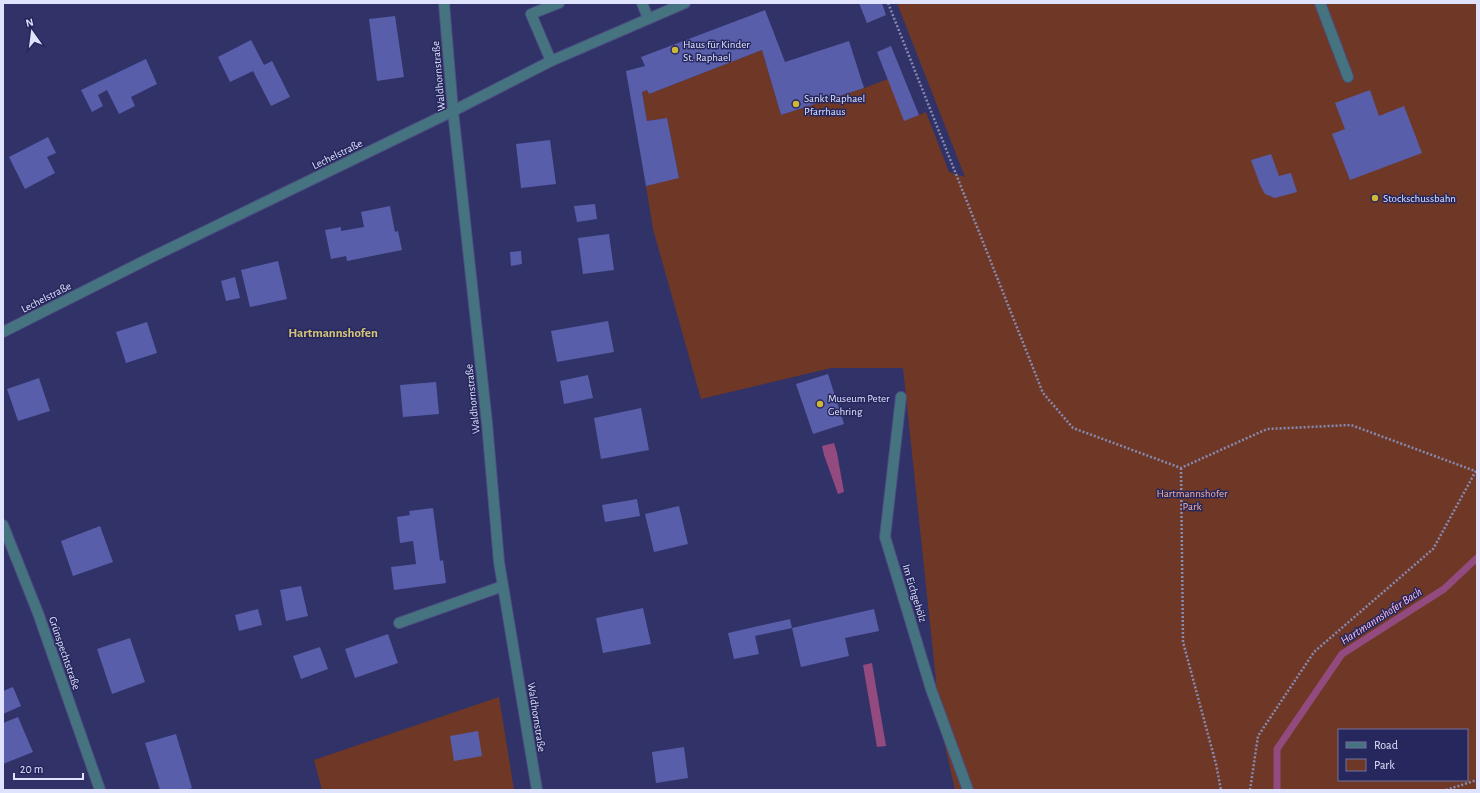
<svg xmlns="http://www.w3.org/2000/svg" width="1480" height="793" viewBox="0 0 1480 793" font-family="'Alegreya Sans',sans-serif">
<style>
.green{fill:#6f3826;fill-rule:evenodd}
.water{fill:#934b7f}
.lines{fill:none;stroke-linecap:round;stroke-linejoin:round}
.stream{stroke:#934b7f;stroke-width:7}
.building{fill:#595eaa}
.service-casing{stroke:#4c4e80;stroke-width:12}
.minor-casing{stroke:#4c4e80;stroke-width:12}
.path{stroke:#878ab2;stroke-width:2.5;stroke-dasharray:2 2;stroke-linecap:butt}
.service{stroke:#467380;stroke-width:10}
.minor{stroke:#467380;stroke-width:10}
.poi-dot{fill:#cfb837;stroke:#26275c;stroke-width:1.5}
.labels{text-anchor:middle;stroke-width:3;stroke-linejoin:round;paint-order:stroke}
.poi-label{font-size:11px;fill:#dfe3fe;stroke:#26275c;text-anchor:start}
.street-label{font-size:11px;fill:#dfe3fe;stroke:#26275c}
.park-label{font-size:11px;fill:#f9b29b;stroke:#26275c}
.water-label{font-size:12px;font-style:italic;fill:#fbbde7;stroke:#26275c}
.quarter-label{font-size:13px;font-weight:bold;fill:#d5c578;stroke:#26275c}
</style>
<rect width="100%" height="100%" fill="#303268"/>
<!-- green -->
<path class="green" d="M 897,3 L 1477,3 L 1477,790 L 955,790 L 941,728 L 903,368 L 831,368 L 701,399 L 653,229 L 646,186 L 679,177 L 667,118 L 647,121 L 642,92 L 647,90 L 649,94 L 762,50 L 781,115 L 864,88 L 888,79 L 919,115 L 926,112 L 949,172 L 965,177 ZM 1339,730 L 1467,730 L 1467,780 L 1339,780 Z
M 499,697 L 514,790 L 322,790 L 314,760 Z"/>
<!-- water -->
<path class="water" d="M 834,443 L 837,453 L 844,492 L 838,494 L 824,455 L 822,446 Z
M 872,663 L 886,746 L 877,747 L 863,665 Z"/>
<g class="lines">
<!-- stream -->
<path class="stream" d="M 1277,790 L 1277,749 L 1342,654 L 1444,589 L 1477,558"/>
</g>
<!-- building -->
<path class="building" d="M 859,3 L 882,3 L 886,15 L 867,23 Z
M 765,10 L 785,62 L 849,41 L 864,88 L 781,115 L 762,50 L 649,94 L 647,90 L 642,92 L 647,121 L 667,118 L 679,178 L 646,186 L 626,71 L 645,66 L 641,57 Z
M 395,16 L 404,77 L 377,81 L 369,19 Z
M 251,40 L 264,65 L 272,61 L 290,97 L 271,106 L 253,71 L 230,82 L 218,57 Z
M 891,46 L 919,115 L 904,121 L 877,52 Z
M 146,59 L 157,84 L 131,97 L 135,106 L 119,114 L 107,90 L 98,95 L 103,106 L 92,112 L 81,90 Z
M 1370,90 L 1379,116 L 1404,106 L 1422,153 L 1350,180 L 1332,134 L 1345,129 L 1335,103 Z
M 48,137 L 56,153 L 47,157 L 55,173 L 25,189 L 9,157 Z
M 550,140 L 556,184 L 521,188 L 516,144 Z
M 1271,154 L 1279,176 L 1291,173 L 1297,192 L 1275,198 L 1265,194 L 1261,187 L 1251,160 Z
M 595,204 L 597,219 L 577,222 L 574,206 Z
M 390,206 L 395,232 L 398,231 L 402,250 L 347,261 L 346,256 L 331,259 L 325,230 L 341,227 L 341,231 L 364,227 L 361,212 Z
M 609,234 L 614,270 L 583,274 L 578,238 Z
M 521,251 L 522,264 L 511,266 L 510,252 Z
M 278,261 L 287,299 L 250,307 L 241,270 Z
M 235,277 L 240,298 L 226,301 L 221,281 Z
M 608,321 L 614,352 L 557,362 L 551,331 Z
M 147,322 L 157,353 L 126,363 L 116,332 Z
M 828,374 L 844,424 L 813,434 L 796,384 Z
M 588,375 L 593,398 L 564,404 L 560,381 Z
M 39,378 L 50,411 L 18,421 L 7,389 Z
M 436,382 L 439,414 L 403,417 L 400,385 Z
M 641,408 L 649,450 L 601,459 L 594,418 Z
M 637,499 L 640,516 L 605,522 L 602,505 Z
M 679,506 L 688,544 L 654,552 L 645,514 Z
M 433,508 L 440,561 L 443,560 L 446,583 L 394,590 L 391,567 L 416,564 L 413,541 L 400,543 L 397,517 L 410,515 L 409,511 Z
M 100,526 L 113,562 L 73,576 L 61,541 Z
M 301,586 L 308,616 L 286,621 L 280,590 Z
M 643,608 L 651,644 L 603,653 L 596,618 Z
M 258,609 L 262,625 L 239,631 L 235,615 Z
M 874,609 L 879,631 L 845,638 L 849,656 L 801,667 L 792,628 Z
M 790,619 L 792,628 L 755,636 L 759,654 L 734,659 L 728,633 Z
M 388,634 L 398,663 L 355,678 L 345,649 Z
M 130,638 L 145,682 L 112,694 L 97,649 Z
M 320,647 L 328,669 L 301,679 L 293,656 Z
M 13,687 L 21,706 L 3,714 L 3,691 Z
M 18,717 L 33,752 L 3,764 L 3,723 Z
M 478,731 L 482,756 L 454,761 L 450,736 Z
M 176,734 L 192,788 L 186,790 L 160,790 L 145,743 Z
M 684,747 L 688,778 L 656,783 L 652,752 Z"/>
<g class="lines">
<!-- service casing -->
<g class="service-casing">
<path id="service" d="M 642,3 L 648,18
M 1320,3 L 1348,77
M 551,61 L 531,14 L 559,3
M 399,623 L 503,586"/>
</g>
<!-- minor casing -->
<g class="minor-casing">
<path id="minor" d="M 444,3 L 453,111 L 487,423 L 499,562 L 537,790
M 3,332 L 152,257 L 453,111 L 551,61 L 685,3
M 901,397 L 885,537 L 931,689 L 968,790
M 3,525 L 38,613 L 100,790"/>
</g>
<!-- path -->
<path class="path" d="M 888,3 L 1043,393 L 1073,428 L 1181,468 L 1267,429 L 1351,425 L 1475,471
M 1181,468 L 1183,642 L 1216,764 L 1221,790
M 1250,790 L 1258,736 L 1314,652 L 1433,549 L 1477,469
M 1446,790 L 1477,780"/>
<!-- service -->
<use href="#service" class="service"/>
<!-- minor -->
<use href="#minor" class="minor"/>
</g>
<!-- markers -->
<g class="poi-dot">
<circle cx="675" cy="50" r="4"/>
<circle cx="796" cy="104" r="4"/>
<circle cx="1375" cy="198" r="4"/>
<circle cx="820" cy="404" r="4"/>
</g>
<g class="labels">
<!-- poi labels -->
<g class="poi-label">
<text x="683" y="48">Haus für Kinder<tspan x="683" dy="13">St. Raphael</tspan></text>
<text x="804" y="102">Sankt Raphael<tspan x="804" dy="13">Pfarrhaus</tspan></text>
<text x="1383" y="202">Stockschussbahn</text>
<text x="828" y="402">Museum Peter<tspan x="828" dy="13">Gehring</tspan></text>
</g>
<!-- street labels -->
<g class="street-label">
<text transform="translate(438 76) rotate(-95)" y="4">Waldhornstraße</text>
<text transform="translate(337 154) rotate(-26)" y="4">Lechelstraße</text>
<text transform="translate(46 297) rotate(-27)" y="4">Lechelstraße</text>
<text transform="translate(472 399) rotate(-96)" y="4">Waldhornstraße</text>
<text transform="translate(915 593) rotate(73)" y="4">Im Eichgehölz</text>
<text transform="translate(65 653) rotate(71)" y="4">Grünspechtstraße</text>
<text transform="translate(537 717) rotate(81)" y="4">Waldhornstraße</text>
</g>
<!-- park labels -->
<g class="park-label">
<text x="1192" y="497">Hartmannshofer<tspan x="1192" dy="13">Park</tspan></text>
</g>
<!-- water labels -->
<g class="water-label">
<text transform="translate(1381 616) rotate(-33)" y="4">Hartmannshofer Bach</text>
</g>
<!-- quarter labels -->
<g class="quarter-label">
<text x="333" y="337">Hartmannshofen</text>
</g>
</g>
<!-- border -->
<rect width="1480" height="793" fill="none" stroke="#dfe3fe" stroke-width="8"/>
<!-- legend -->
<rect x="1338" y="729" width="130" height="52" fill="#26275c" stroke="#70729d"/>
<rect x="1346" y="742" width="20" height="6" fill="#467380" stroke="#70729d"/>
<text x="1374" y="749" font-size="12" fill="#dfe3fe">Road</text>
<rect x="1346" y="759" width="20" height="12" fill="#6f3826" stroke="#70729d"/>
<text x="1374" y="769" font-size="12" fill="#dfe3fe">Park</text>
<!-- north arrow -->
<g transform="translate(32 32) rotate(346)" stroke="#26275c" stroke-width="3" paint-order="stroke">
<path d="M0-3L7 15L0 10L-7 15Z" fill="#dfe3fe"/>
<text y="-6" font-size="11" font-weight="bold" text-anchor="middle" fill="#dfe3fe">N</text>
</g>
<!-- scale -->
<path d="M14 773v6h69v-6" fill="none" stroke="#dfe3fe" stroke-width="2"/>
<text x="20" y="773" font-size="12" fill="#dfe3fe" stroke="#26275c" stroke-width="3" paint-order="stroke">20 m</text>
</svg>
